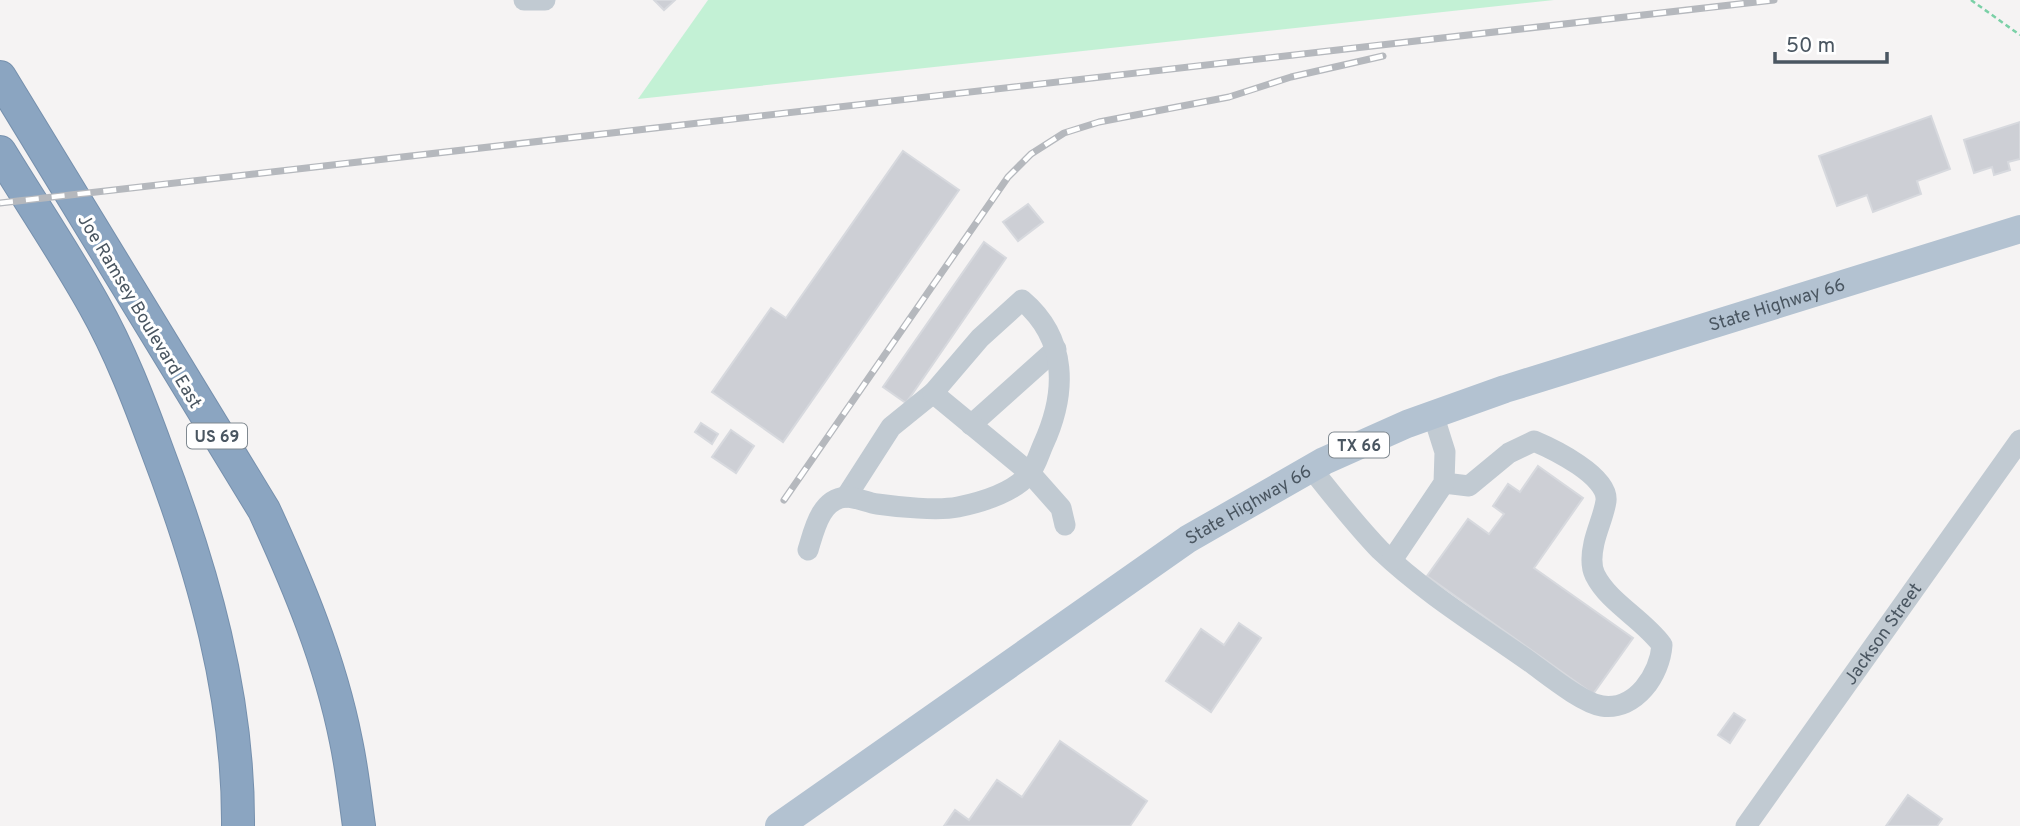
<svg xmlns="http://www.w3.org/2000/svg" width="2020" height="826" viewBox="0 0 2020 826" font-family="Overpass,sans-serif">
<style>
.green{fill:#c3f1d5}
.building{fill:#cdcfd5;stroke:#d7d9de;stroke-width:2}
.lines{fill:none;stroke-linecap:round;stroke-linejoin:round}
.highway-casing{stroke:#7690ad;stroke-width:34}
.path{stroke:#7ad0a6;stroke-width:2.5;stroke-dasharray:5 3.5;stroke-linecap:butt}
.minor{stroke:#c1cad2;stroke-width:21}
.major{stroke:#b3c2d1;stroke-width:28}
.highway{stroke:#8ba5c1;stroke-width:32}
.rail-casing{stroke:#b5b8bd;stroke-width:7}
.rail{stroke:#fff;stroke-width:4.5;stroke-dasharray:13;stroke-linecap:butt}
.labels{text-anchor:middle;stroke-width:6;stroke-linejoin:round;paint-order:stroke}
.shield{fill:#fff;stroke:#808990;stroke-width:2}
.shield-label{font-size:16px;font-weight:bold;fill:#4a5661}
.street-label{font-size:18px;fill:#4a5661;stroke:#fff}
</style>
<rect width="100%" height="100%" fill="#f5f3f3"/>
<!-- green -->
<path class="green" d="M 708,0 L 1554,0 L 638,99 Z"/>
<!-- building -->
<path class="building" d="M 654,0 L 675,0 L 664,10 Z
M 1931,116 L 1950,169 L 1917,181 L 1921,194 L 1873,212 L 1867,195 L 1837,206 L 1819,156 Z
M 2020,122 L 2020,159 L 2008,162 L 2010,170 L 1994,175 L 1992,167 L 1974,173 L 1964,140 Z
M 903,151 L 959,190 L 783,442 L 712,392 L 771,308 L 786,318 Z
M 1028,204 L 1043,222 L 1018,241 L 1003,222 Z
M 984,242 L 1006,258 L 906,403 L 883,387 Z
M 701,423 L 718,434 L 712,444 L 695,432 Z
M 731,430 L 754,446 L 736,473 L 712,457 Z
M 1538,466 L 1583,498 L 1534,568 L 1633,638 L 1593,694 L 1427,576 L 1468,519 L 1489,534 L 1504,514 L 1493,506 L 1508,484 L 1520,492 Z
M 1239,623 L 1261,638 L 1211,712 L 1166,681 L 1201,629 L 1224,645 Z
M 1734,713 L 1745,720 L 1730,743 L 1718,735 Z
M 1060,741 L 1147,801 L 1130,826 L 944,826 L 955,810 L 969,820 L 997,780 L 1022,797 Z
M 1908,795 L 1942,819 L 1937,826 L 1886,826 Z"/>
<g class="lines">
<!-- highway casing -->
<g class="highway-casing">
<path id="highway" d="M 0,77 L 264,510 C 298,584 330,660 346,741 C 352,769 355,798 359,826
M 0,152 C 31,203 65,253 94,305 C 120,351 139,401 157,450 C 203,571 239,696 238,826"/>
</g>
<!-- path -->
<path class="path" d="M 1971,0 L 2020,35"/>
<!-- minor -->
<g class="minor">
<path d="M 524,0 L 545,0"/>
<path d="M 971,425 L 1056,349"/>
<path d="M 1311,468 C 1333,496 1355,524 1380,550 C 1425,593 1479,626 1530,662 C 1547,674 1582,703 1602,706 C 1636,711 1660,674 1662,645 C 1643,619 1609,603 1595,575 C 1590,565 1592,552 1594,543 C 1597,529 1604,515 1606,501 C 1609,476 1553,449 1534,441 L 1509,453 L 1469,486 L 1444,483"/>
<path d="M 846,497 L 891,427 L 933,393"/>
<path d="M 808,550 C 814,531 820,499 846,497 C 856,497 868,503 877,504 C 898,507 938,511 958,507 C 982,502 1013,493 1029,474 C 1036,466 1039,454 1043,445 C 1067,393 1068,339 1022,300 L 980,338 L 933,393 L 1030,473 L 1061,508 L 1065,525"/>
<path d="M 1392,560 L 1444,483 L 1445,452 L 1433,414"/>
<path id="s1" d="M 1746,826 L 2020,440"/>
</g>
<!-- major -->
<path class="major" id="s2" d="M 779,826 L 1188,539 L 1324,461 L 1407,424 L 1505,389 L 2020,229"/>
<!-- highway -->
<use href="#highway" class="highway"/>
<!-- rail casing -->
<g class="rail-casing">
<path id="rail" d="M 0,203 L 1774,0
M 784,500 L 1008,177 L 1031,154 L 1064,133 L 1099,122 L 1229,97 L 1291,77 L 1383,56"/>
</g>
<!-- rail -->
<use href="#rail" class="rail"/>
</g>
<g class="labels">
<!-- shield labels -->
<g class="shield">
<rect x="187" y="423.5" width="60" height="25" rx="5"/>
<rect x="1329" y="432.5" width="60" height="25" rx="5"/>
</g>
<g class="shield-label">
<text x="217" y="442">US 69</text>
<text x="1359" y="451">TX 66</text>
</g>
<!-- street labels -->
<g class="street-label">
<text dy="6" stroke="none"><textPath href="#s2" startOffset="1136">State Highway 66</textPath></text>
<text transform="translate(140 311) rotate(59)" y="6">Joe Ramsey Boulevard East</text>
<text dy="6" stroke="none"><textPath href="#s2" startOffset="569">State Highway 66</textPath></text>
<text dy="6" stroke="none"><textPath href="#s1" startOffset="236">Jackson Street</textPath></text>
</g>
</g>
<!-- scale -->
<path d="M1775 52v10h112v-10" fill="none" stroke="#4a5661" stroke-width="3.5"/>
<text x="1786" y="52" font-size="21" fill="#4a5661" stroke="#ffffff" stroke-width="5" paint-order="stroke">50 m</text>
</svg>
